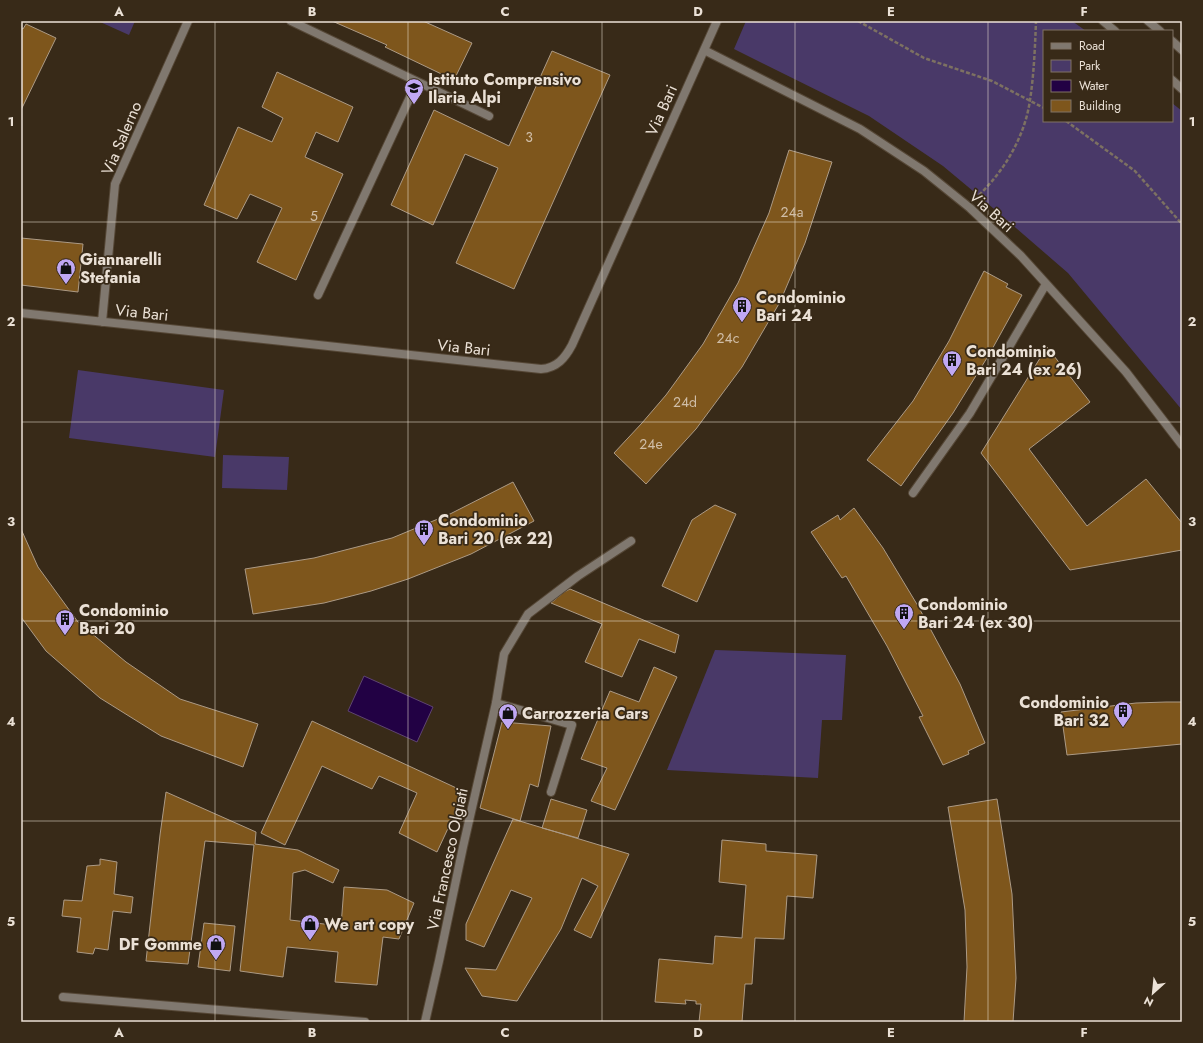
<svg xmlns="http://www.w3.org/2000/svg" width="1203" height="1043" viewBox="0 0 1203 1043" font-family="Jost,sans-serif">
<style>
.green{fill:#493968}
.water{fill:#220144;stroke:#5e4470}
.building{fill:#7e561c;stroke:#ac9a85}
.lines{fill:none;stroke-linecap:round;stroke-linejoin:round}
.service-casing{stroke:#554736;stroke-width:10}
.minor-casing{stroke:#554736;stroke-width:10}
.tertiary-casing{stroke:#554736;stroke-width:10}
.path{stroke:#7d7162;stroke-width:2.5;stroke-dasharray:4 2;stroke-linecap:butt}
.service{stroke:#80786f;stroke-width:8}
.minor{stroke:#80786f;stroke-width:8}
.tertiary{stroke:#80786f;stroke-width:8}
.grid{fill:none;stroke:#ebe1d6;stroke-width:1;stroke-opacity:0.55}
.labels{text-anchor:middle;stroke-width:3.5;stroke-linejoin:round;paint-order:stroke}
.number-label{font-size:14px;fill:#d0bea8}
.poi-label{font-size:16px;font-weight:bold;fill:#ebe1d6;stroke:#382a18;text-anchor:start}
.street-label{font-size:16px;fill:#ebe1d6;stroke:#382a18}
.neatline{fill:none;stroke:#ebe1d6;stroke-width:1.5}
.grid-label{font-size:13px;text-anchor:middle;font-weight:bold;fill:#ebe1d6}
</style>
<rect width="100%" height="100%" fill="#382a18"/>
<!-- green -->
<path class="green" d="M 98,21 L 135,21 L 129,35 Z
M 746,21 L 1072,21 L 1086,31 L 1044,31 L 1044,121 L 1172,121 L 1172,103 L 1182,111 L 1182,410 L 1068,273 L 979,196 L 943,166 L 869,116 L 734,49 Z
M 78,370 L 224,390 L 215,457 L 69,438 Z
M 223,455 L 289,457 L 287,490 L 222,488 Z
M 715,650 L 846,655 L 842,720 L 822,720 L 818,778 L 667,770 Z"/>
<!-- water -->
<path class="water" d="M 364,676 L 433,707 L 417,742 L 348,711 Z"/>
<!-- building -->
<path class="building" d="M 332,21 L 423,21 L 472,43 L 454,80 L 385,47 L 387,45 Z
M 26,24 L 56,38 L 21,110 L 21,28 L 23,29 Z
M 552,51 L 610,75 L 514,289 L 456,263 L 498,168 L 465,154 L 433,225 L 391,205 L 434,110 L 509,146 Z
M 277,72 L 353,107 L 338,142 L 316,132 L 305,157 L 343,174 L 296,280 L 257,262 L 282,208 L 250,194 L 237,219 L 204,205 L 238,127 L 272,142 L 283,118 L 262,107 Z
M 789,150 L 832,162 L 805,243 L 780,302 L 742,367 L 696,429 L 646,484 L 614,453 L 642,423 L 666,395 L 703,344 L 738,283 L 769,213 Z
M 21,238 L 83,244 L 78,292 L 21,285 Z
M 984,271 L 1008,284 L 1006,287 L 1022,295 L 990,353 L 953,413 L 901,486 L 867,460 L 913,401 L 949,341 Z
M 1047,347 L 1090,402 L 1029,449 L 1087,526 L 1146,479 L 1182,523 L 1182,550 L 1070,570 L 981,453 Z
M 513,482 L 534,521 L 471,554 L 408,579 L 371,591 L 324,603 L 253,614 L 245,569 L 314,558 L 392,538 L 450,514 Z
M 715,505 L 736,514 L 697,602 L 662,586 L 692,520 Z
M 854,508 L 883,548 L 918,606 L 960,684 L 985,743 L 968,751 L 969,754 L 943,765 L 919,717 L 923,716 L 887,646 L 846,576 L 842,578 L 811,532 L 838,515 L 840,520 Z
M 21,529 L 38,567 L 78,622 L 126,662 L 180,699 L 258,724 L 243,767 L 161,736 L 100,698 L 46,651 L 21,617 Z
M 570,589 L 679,635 L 675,653 L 639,639 L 622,677 L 585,662 L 602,624 L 551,603 L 564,592 Z
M 654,667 L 677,677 L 615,810 L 591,801 L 607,768 L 581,759 L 610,691 L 639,702 Z
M 1166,702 L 1182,702 L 1182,744 L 1067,755 L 1061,712 L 1136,703 Z
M 312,721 L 465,792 L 437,852 L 399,833 L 417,793 L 379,776 L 372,789 L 322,766 L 285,845 L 261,833 Z
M 502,722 L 551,726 L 538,787 L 530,784 L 520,821 L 480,808 Z
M 166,792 L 256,832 L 255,844 L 298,850 L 339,870 L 333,883 L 305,870 L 293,873 L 290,920 L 341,926 L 344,887 L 387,890 L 414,903 L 399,939 L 383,937 L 377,985 L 335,982 L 338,952 L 287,947 L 283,977 L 240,971 L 254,845 L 205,841 L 188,964 L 146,961 L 160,835 Z
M 551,799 L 587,810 L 578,838 L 542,828 Z
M 997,799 L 1012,894 L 1016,978 L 1013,1022 L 964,1022 L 967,967 L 965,910 L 948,807 Z
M 513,819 L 629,854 L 591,938 L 574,930 L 598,886 L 582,878 L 561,929 L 517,1001 L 482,996 L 465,968 L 496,970 L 532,898 L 511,890 L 484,947 L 466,940 L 466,924 Z
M 722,840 L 766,844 L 766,851 L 817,855 L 813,898 L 787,896 L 784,939 L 755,938 L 752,984 L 745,984 L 742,1022 L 699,1022 L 701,1004 L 696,1004 L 696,1001 L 685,1000 L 686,1004 L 655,1002 L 659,959 L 713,964 L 715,936 L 742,938 L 746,885 L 719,882 Z
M 100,859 L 117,862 L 114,894 L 133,897 L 131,913 L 113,911 L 108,950 L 95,948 L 93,954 L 77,952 L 81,918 L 62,916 L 64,900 L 82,901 L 87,866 L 100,865 Z
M 204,923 L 235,926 L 230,971 L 198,967 Z"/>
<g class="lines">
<!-- service casing -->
<g class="service-casing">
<path id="service" d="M 291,21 L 489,116
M 318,295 L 417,82
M 496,703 L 572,725 L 551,792
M 63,997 L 365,1022"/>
</g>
<!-- minor casing -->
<g class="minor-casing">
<path id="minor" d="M 704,50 L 860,129 L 924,171 L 970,208 L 1021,256 L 1126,372 L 1182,445
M 21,313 L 541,369 C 557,368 565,358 572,345 L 717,21
M 102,322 L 115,184 L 188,21
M 913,493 L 970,413 L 1046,284
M 425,1022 L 439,961 L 463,847 L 496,703 L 504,654 L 528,614 L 578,576 L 631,541"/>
</g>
<!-- tertiary casing -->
<g class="tertiary-casing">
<path id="tertiary" d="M 1103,21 L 1115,31
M 1148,21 L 1160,31
M 1172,41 L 1182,50
M 1172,80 L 1182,89"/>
</g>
<!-- path -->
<path class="path" d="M 858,21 L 924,58 L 992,81 L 1044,108
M 1066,121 L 1135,171 L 1182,224
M 979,195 C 1005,170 1025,136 1030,100 C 1034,74 1035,47 1036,21"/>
<!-- service -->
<use href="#service" class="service"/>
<!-- minor -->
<use href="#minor" class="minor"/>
<!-- tertiary -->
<use href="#tertiary" class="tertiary"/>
</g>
<!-- grid -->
<path class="grid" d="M 215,21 L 215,1022M 408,21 L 408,1022M 602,21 L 602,1022M 795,21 L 795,1022M 988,21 L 988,1022M 21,222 L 1182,222M 21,422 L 1182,422M 21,621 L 1182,621M 21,821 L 1182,821"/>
<!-- icons -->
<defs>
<g id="school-pin" transform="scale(1)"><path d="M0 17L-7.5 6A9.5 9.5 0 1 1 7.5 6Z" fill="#c0a8f3" stroke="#382a18"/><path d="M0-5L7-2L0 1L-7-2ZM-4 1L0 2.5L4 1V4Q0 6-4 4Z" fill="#111"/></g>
<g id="shop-pin" transform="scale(1)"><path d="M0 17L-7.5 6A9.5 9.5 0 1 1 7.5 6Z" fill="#c0a8f3" stroke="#382a18"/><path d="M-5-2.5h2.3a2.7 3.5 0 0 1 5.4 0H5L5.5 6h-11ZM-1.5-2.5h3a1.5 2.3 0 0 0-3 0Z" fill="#111"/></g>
<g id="building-pin" transform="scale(1)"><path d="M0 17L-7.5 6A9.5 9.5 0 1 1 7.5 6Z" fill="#c0a8f3" stroke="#382a18"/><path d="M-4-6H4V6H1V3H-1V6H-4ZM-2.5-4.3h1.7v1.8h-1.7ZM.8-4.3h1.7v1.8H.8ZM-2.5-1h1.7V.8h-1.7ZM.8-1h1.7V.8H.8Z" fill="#111"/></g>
</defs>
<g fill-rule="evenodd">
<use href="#school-pin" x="414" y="88"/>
<use href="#shop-pin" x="66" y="268"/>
<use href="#building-pin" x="742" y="306"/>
<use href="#building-pin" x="952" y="360"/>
<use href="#building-pin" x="424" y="529"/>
<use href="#building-pin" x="904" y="613"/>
<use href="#building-pin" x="65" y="619"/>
<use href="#building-pin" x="1123" y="711"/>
<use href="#shop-pin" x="508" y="713"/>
<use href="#shop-pin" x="310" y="924"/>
<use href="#shop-pin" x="216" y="944"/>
</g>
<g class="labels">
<!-- number labels -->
<g class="number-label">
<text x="529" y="142">3</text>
<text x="792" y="217">24a</text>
<text x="314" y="221">5</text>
<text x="728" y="343">24c</text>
<text x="685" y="407">24d</text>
<text x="651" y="449">24e</text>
</g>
<!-- poi labels -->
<g class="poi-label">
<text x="428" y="85">Istituto Comprensivo<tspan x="428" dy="18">Ilaria Alpi</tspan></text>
<text x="80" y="265">Giannarelli<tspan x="80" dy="18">Stefania</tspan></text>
<text x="756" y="303">Condominio<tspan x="756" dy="18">Bari 24</tspan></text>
<text x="966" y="357">Condominio<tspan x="966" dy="18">Bari 24 (ex 26)</tspan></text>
<text x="438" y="526">Condominio<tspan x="438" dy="18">Bari 20 (ex 22)</tspan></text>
<text x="918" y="610">Condominio<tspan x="918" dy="18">Bari 24 (ex 30)</tspan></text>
<text x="79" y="616">Condominio<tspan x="79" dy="18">Bari 20</tspan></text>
<text x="1109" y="708" text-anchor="end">Condominio<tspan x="1109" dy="18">Bari 32</tspan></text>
<text x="522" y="719">Carrozzeria Cars</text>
<text x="324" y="930">We art copy</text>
<text x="202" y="950" text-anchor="end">DF Gomme</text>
</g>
<!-- street labels -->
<g class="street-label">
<text transform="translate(661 110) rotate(-66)" y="6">Via Bari</text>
<text transform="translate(121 138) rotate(-67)" y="6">Via Salerno</text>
<text transform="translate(992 211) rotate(42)" y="6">Via Bari</text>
<text transform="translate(142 312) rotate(6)" y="6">Via Bari</text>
<text transform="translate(464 347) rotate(6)" y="6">Via Bari</text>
<text transform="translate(447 859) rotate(-78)" y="6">Via Francesco Olgiati</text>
</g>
</g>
<!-- border -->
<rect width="1203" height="1043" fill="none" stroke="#382a18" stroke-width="44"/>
<!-- legend -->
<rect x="1043" y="30" width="130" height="92" fill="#382a18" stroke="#807364"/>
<rect x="1051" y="43" width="20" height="6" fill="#80786f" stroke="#807364"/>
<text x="1079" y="50" font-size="12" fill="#ebe1d6">Road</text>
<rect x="1051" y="60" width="20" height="12" fill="#493968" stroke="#807364"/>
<text x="1079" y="70" font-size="12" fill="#ebe1d6">Park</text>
<rect x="1051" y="80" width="20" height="12" fill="#220144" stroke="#807364"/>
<text x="1079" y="90" font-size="12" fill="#ebe1d6">Water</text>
<rect x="1051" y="100" width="20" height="12" fill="#7e561c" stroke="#807364"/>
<text x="1079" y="110" font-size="12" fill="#ebe1d6">Building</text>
<!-- north arrow -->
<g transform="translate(1153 993) rotate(207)" stroke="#382a18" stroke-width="3" paint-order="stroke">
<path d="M0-3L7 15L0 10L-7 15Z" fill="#ebe1d6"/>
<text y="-6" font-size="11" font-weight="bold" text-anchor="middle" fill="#ebe1d6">N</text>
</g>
<rect x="22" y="22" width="1159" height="999" class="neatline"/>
<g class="grid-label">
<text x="119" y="16">A</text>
<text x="312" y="16">B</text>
<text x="505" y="16">C</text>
<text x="698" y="16">D</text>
<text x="891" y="16">E</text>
<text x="1084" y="16">F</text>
<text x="11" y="126">1</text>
<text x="1192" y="126">1</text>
<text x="11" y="326">2</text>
<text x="1192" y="326">2</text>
<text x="11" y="526">3</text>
<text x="1192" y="526">3</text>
<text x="11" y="726">4</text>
<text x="1192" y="726">4</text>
<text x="11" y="926">5</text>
<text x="1192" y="926">5</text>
<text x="119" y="1037">A</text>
<text x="312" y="1037">B</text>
<text x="505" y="1037">C</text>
<text x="698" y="1037">D</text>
<text x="891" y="1037">E</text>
<text x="1084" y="1037">F</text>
</g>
</svg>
